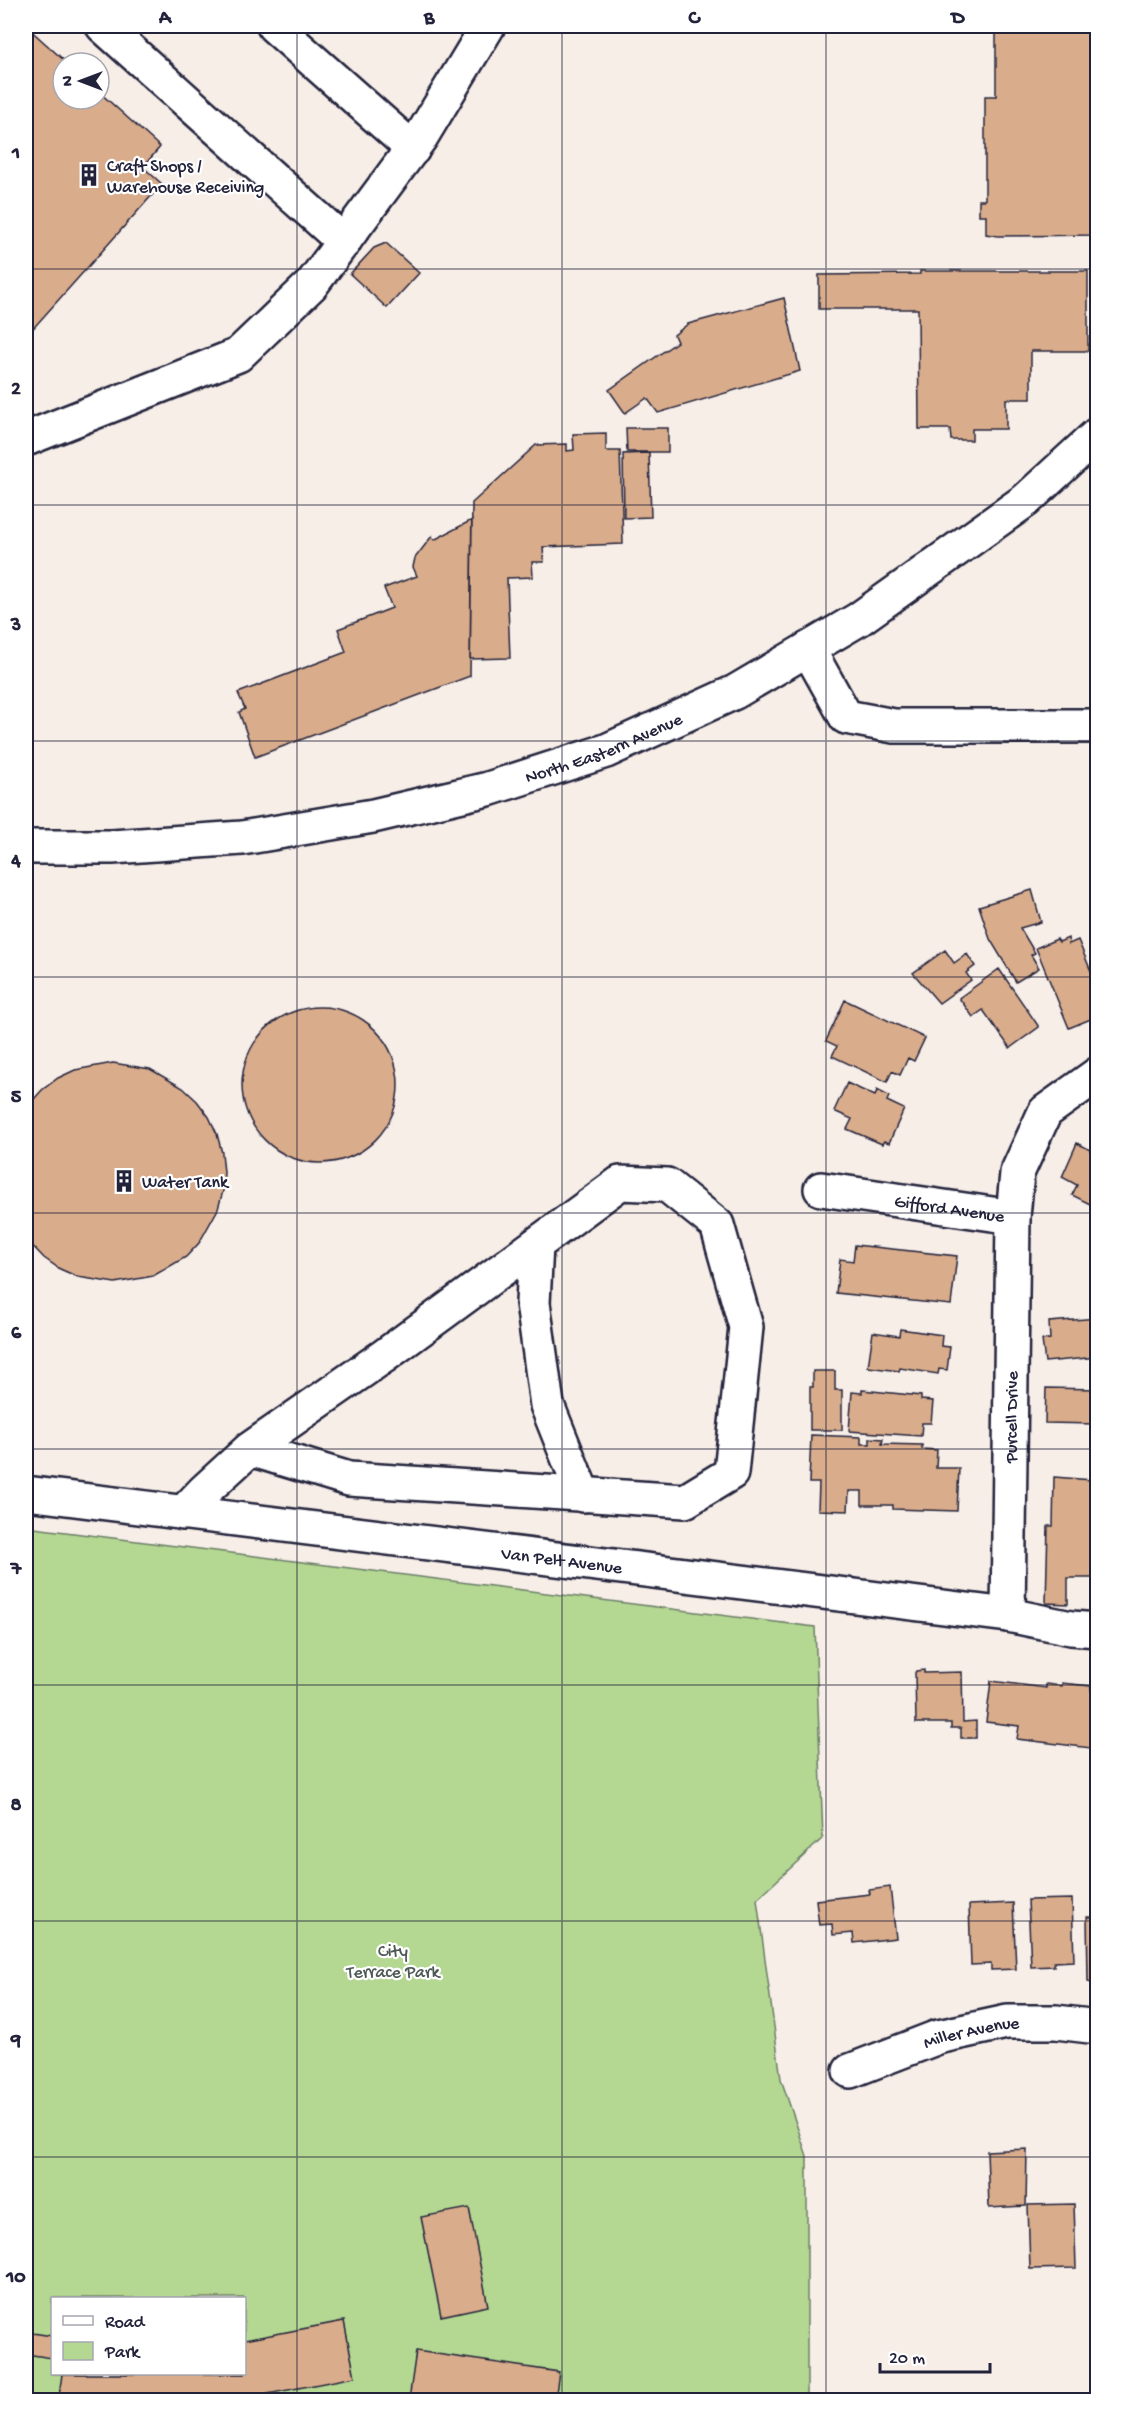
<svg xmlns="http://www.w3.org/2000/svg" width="1123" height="2426" viewBox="0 0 1123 2426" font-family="'Gochi Hand',sans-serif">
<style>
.green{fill:#b4d892;stroke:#6b7d66;stroke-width:1.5;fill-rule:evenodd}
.building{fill:#d9ac8b;stroke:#22223b;stroke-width:1.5}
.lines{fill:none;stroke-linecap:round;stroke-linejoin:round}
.minor-casing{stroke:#22223b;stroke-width:38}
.major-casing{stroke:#22223b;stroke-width:38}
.minor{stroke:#fff;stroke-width:33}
.major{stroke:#fff;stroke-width:33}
.grid{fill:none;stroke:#22223b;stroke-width:1.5;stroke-opacity:0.55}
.labels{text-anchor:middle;stroke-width:4.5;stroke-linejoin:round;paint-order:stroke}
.poi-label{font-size:18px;fill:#22223b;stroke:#fff;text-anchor:start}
.street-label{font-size:18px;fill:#22223b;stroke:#fff}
.park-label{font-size:18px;fill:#4e5955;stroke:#fff}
.neatline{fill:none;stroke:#22223b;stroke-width:2}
.grid-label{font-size:20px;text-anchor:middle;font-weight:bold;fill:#22223b}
</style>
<rect width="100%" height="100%" fill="#f7eee8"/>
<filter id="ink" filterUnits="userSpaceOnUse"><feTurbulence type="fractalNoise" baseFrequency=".0167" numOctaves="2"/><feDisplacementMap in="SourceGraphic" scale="12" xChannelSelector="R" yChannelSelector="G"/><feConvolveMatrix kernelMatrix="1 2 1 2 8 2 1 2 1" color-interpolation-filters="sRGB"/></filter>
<g filter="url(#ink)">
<!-- green -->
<path class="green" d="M 26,1527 L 815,1627 L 823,1838 L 757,1899 L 781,2079 L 807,2156 L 807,2400 L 26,2400 ZM 52,2298 L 244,2298 L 244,2374 L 52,2374 Z"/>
<!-- building -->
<path class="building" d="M 26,26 L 67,63 L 63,63 L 63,99 L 99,99 L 99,92 L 160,147 L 143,167 L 162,184 L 29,333 L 26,330 Z
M 996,26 L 1098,26 L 1098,235 L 998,236 L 986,234 L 986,215 L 979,215 L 979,200 L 985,200 L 985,96 L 996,96 Z
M 386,243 L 419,273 L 387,308 L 350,274 L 374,248 Z
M 920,271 L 1088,271 L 1088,351 L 1031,351 L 1031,399 L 1006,399 L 1006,429 L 972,429 L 972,440 L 951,440 L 950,429 L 919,429 L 918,309 L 819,309 L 819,275 L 920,274 Z
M 784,298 L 800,371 L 658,413 L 647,398 L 625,413 L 609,390 L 677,342 L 674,335 L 688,324 Z
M 626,428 L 668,428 L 668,452 L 627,452 Z
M 606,433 L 606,451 L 620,451 L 623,544 L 543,547 L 544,562 L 532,562 L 533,577 L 507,578 L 510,658 L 470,659 L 472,503 L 536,445 L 567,444 L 567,451 L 574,450 L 573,434 Z
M 649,453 L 651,517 L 624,518 L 623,454 Z
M 472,520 L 470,676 L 255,757 L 239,712 L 245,709 L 238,693 L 346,652 L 338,629 L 392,608 L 384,588 L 417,576 L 413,567 L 415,558 L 432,536 L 434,540 Z
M 1032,890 L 1041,922 L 1020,928 L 1035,953 L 1031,955 L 1039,968 L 1016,982 L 990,939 L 979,906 Z
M 1068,938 L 1069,944 L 1078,940 L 1098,988 L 1098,1016 L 1069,1028 L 1036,948 L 1057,939 L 1059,942 Z
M 945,950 L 954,963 L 967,954 L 975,966 L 966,973 L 971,980 L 939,1003 L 913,973 Z
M 999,969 L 1039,1027 L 1010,1048 L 983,1010 L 973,1017 L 959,998 Z
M 845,1000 L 925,1038 L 914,1061 L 908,1058 L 900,1075 L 892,1071 L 887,1082 L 832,1056 L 837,1046 L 826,1041 Z
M242 1085a78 78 0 1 1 156 0a78 78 0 1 1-156 0Z
M 113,1063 L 150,1069 L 183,1088 L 197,1101 L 209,1117 L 217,1134 L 222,1153 L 224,1172 L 223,1191 L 218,1209 L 199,1243 L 186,1257 L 153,1276 L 115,1283 L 78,1277 L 60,1269 L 44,1258 L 26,1239 L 26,1108 L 42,1090 L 58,1078 L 75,1070 Z
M 847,1083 L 875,1096 L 877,1090 L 889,1096 L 887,1101 L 904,1109 L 889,1143 L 884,1141 L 882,1144 L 847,1129 L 852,1119 L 834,1111 Z
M 1077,1143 L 1098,1154 L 1098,1208 L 1072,1195 L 1077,1185 L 1062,1177 Z
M 855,1245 L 957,1256 L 951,1305 L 836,1293 L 840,1259 L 853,1261 Z
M 1098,1318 L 1098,1357 L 1045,1362 L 1042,1340 L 1050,1339 L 1049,1322 Z
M 900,1329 L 942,1335 L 941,1346 L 950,1347 L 947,1370 L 939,1369 L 938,1374 L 900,1368 L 899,1371 L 868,1367 L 873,1332 L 899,1336 Z
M 813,1371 L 835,1371 L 835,1390 L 842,1390 L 842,1430 L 810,1430 L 810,1387 L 813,1387 Z
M 1046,1388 L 1097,1389 L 1097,1424 L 1045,1423 Z
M 862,1390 L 921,1396 L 921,1400 L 933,1401 L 931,1423 L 922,1423 L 921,1436 L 849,1431 L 852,1392 L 862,1393 Z
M 811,1435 L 861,1437 L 861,1444 L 870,1444 L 870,1438 L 883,1439 L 882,1444 L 922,1445 L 922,1449 L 937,1450 L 936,1468 L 959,1468 L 957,1511 L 893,1509 L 893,1505 L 862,1505 L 862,1491 L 849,1491 L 848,1511 L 818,1510 L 819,1483 L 809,1483 Z
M 1054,1477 L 1092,1480 L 1091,1502 L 1098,1502 L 1098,1578 L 1068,1578 L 1068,1604 L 1046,1603 L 1048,1526 L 1053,1526 Z
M 924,1670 L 924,1673 L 962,1672 L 963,1722 L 976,1721 L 976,1738 L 961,1738 L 961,1728 L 951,1728 L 951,1723 L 916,1723 L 915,1673 L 916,1671 Z
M 991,1681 L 1046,1688 L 1046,1684 L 1062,1686 L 1062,1683 L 1091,1686 L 1091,1690 L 1098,1690 L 1091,1748 L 1017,1739 L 1019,1726 L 986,1722 Z
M 890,1887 L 896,1938 L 854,1943 L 853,1933 L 833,1935 L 832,1924 L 819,1925 L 816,1900 L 870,1894 L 869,1890 Z
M 1072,1899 L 1074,1961 L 1054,1962 L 1054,1966 L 1031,1967 L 1028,1900 Z
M 1013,1903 L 1016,1969 L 991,1970 L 991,1964 L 971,1965 L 969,1905 Z
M 1087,1917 L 1098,1917 L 1098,1985 L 1088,1982 Z
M 1027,2149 L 1026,2206 L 989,2208 L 987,2151 Z
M 1074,2204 L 1076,2268 L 1030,2269 L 1028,2205 Z
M 469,2208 L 488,2306 L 441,2316 L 421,2217 Z
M 26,2210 L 32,2236 L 32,2247 L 26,2265 Z
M 344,2321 L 355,2377 L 237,2400 L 87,2400 L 59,2397 L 62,2374 L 244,2374 L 244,2340 Z
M 26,2332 L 52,2336 L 52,2358 L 26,2354 Z
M 416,2351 L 559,2372 L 555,2400 L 409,2400 Z"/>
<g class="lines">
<!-- minor casing -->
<g class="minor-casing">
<g id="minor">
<path d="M 103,26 L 344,242"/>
<path d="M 274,26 L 413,149"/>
<path d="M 26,439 L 238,355 L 312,284 L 421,137 L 488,26"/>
<path d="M 808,649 L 846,717 L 894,726 L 1098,726"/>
<path id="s1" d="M 821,1189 L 1013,1217 L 1017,1173 L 1045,1112 L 1098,1074"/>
<path d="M 536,1245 L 533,1303 L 547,1405 L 583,1495"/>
<path id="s2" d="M 26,1493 L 1008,1615 L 1071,1628 L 1098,1630"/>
<path d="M 183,1513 L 204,1491 L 250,1449 L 384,1356 L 620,1183 L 667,1185 L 717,1225 L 746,1327 L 731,1473 L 685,1501 L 349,1479 L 250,1449"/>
<path id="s3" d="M 1008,1615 L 1013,1217"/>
<path id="s4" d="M 850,2071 L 938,2037 L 1007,2022 L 1056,2022 L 1098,2027"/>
</g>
</g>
<!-- major casing -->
<g class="major-casing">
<g id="major">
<path id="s5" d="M 26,847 L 112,847 L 242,838 L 373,816 L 488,789 L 606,751 L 735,692 L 859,619 L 1026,500 L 1098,434"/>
</g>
</g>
<!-- minor -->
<use href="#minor" class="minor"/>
<!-- major -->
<use href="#major" class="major"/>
</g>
</g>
<!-- grid -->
<path class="grid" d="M 297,26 L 297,2400M 562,26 L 562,2400M 826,26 L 826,2400M 26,269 L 1098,269M 26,505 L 1098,505M 26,741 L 1098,741M 26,977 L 1098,977M 26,1213 L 1098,1213M 26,1449 L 1098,1449M 26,1685 L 1098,1685M 26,1921 L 1098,1921M 26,2157 L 1098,2157"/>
<!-- icons -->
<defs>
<g id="building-bare" transform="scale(1.8)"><path d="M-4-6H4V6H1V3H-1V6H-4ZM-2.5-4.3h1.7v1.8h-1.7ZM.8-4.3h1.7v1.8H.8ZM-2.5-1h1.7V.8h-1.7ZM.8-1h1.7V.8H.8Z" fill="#22223b" stroke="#fff" stroke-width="2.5" paint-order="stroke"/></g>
</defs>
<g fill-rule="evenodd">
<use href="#building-bare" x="89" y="175"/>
<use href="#building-bare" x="124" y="1181"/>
</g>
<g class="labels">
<!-- poi labels -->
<g class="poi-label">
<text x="107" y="171">Craft Shops /<tspan x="107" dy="21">Warehouse Receiving</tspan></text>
<text x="142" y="1187">Water Tank</text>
</g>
<!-- street labels -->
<g class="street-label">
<text dy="6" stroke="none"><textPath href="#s5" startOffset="590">North Eastern Avenue</textPath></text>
<text dy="6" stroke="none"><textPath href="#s1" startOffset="130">Gifford Avenue</textPath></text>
<text dy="6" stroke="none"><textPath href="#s3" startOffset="198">Purcell Drive</textPath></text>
<text dy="6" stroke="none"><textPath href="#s2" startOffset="540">Van Pelt Avenue</textPath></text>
<text dy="6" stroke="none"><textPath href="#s4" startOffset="128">Miller Avenue</textPath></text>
</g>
<!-- park labels -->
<g class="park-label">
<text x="393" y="1956">City<tspan x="393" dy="21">Terrace Park</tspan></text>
</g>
</g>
<!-- margin -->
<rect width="1123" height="2426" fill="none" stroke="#fff" stroke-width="66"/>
<!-- legend -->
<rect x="51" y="2297" width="195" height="78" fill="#ffffff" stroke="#a7a7b1" stroke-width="1.5"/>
<rect x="63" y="2316" width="30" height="9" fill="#ffffff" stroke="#a7a7b1" stroke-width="1.5"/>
<text x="105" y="2327" font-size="18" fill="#22223b">Road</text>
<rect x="63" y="2342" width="30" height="18" fill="#b4d892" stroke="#a7a7b1" stroke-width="1.5"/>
<text x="105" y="2357" font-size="18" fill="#22223b">Park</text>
<!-- north arrow -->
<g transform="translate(81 81) rotate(270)"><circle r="28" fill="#ffffff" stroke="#a7a7b1" stroke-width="1.5"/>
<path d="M0-4.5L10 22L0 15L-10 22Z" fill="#22223b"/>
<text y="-9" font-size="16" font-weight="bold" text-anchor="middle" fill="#22223b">N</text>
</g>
<!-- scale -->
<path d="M880 2363v9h110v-9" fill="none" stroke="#22223b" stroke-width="3"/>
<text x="889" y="2363" font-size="18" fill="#22223b" stroke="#ffffff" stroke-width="4.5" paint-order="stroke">20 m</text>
<rect x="33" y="33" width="1057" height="2360" class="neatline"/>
<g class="grid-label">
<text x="165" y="23">A</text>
<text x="429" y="23">B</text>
<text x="694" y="23">C</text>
<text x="958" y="23">D</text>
<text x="16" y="158">1</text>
<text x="16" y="394">2</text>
<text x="16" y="630">3</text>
<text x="16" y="866">4</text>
<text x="16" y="1102">5</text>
<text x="16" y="1338">6</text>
<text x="16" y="1574">7</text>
<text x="16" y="1810">8</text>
<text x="16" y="2046">9</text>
<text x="16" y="2282">10</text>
</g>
</svg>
